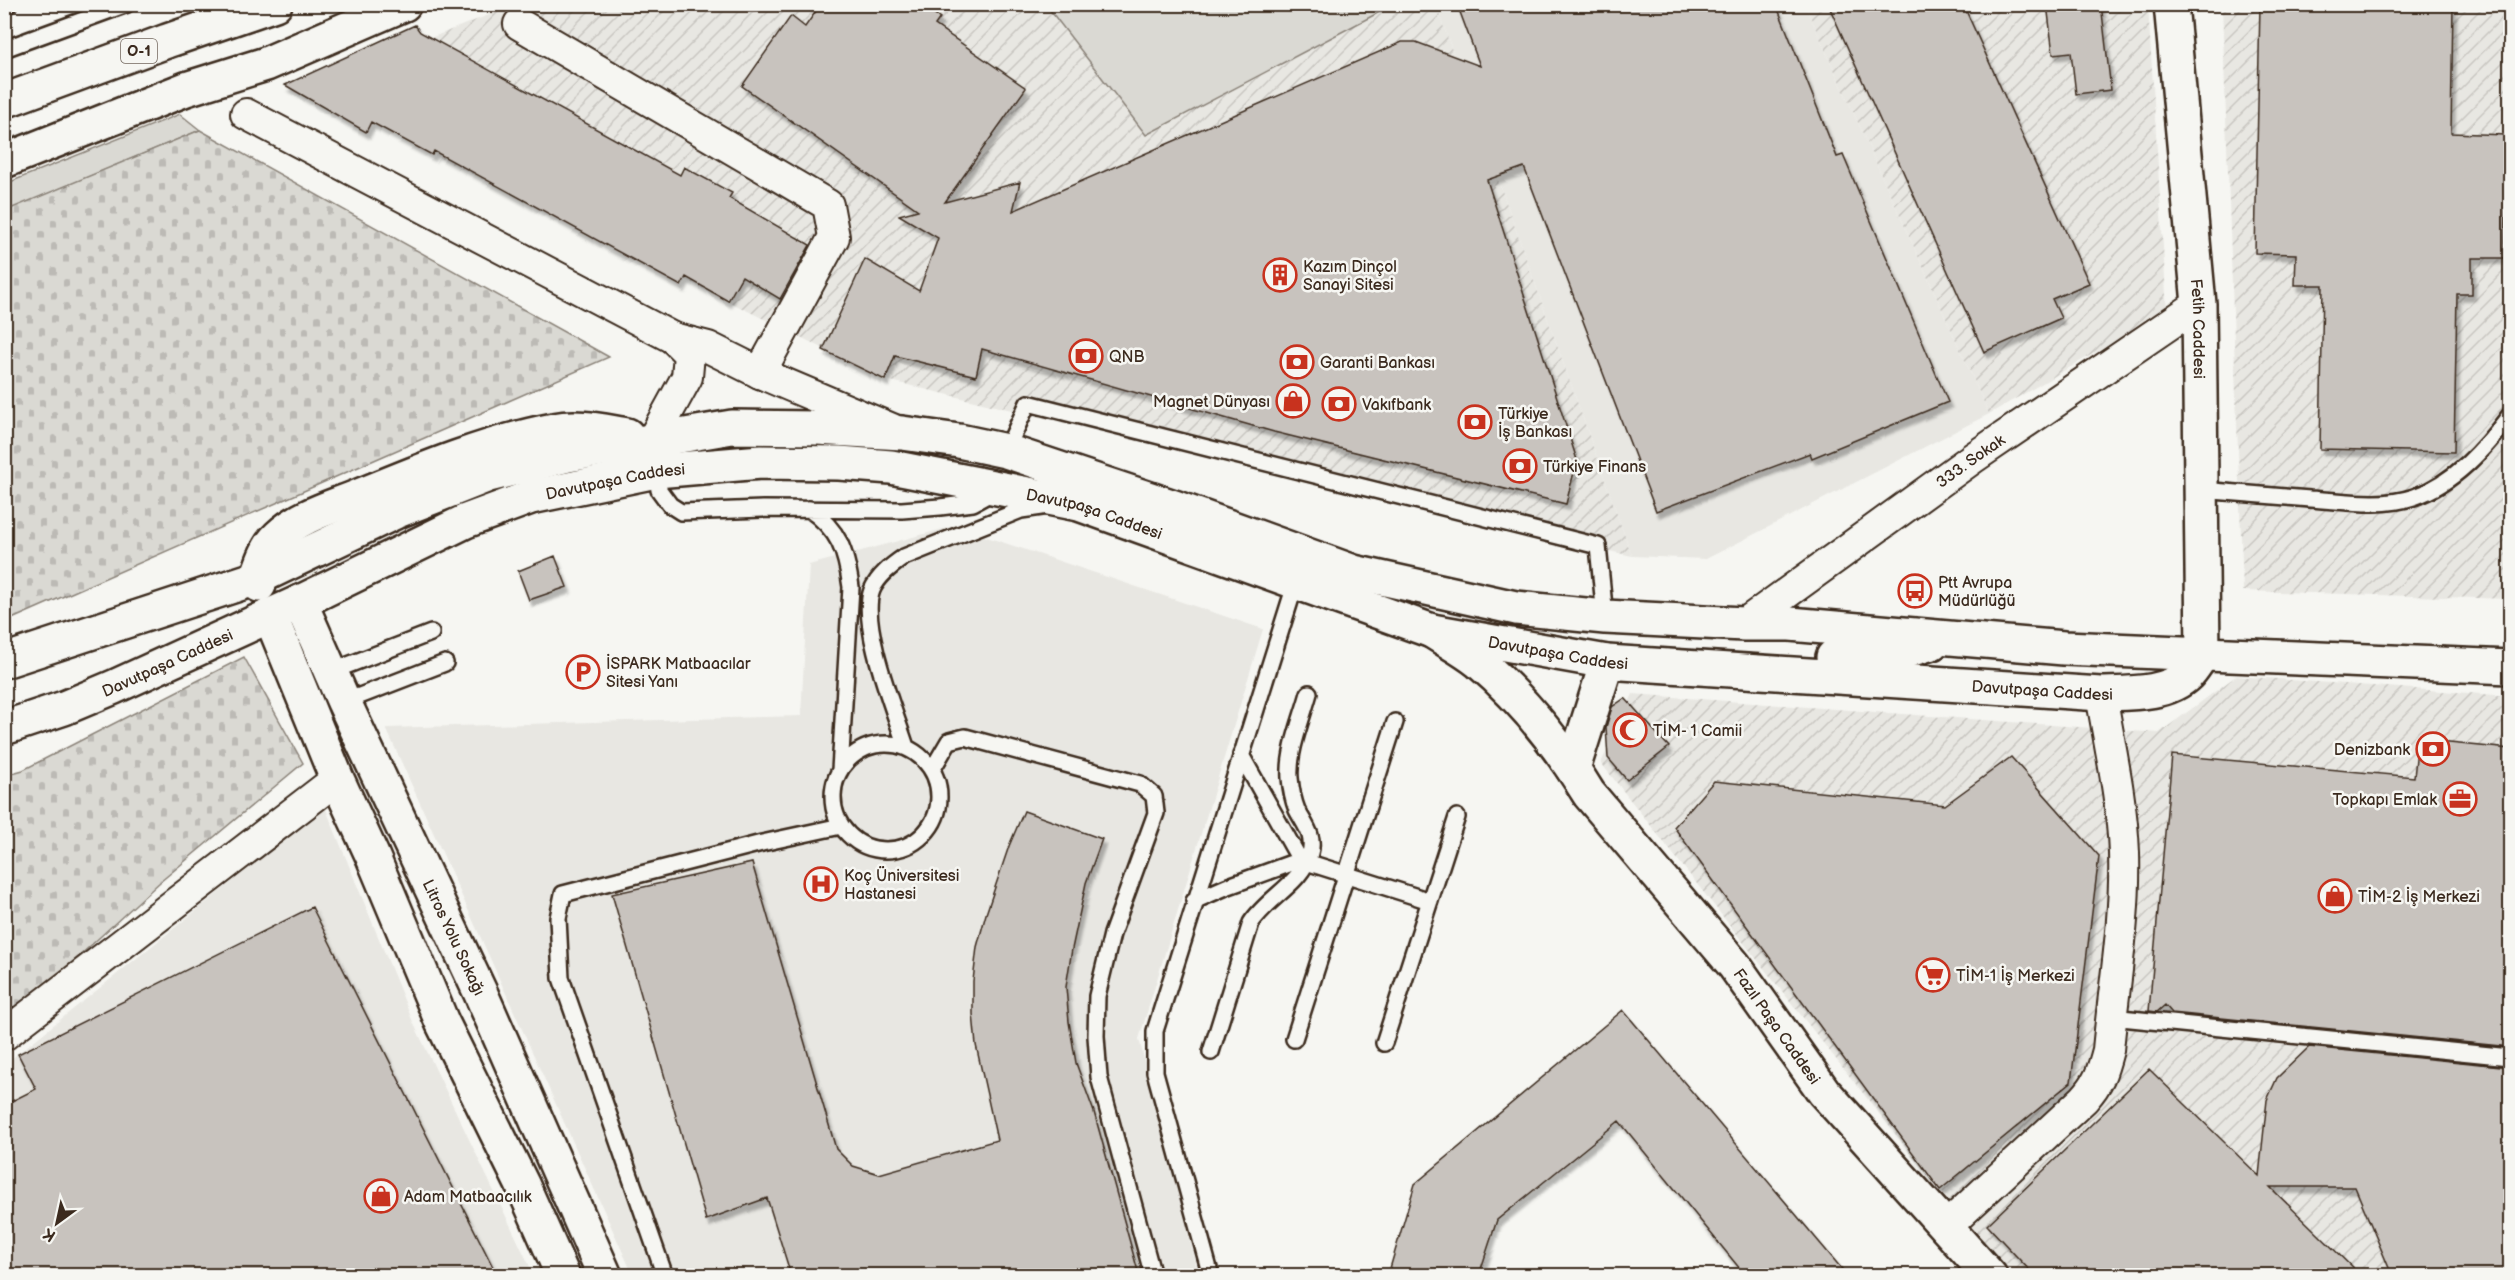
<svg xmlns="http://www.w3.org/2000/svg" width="2515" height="1280" viewBox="0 0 2515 1280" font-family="'Balsamiq Sans',sans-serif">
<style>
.built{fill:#e8e7e2}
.industrial{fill:url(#industrial-furrows)}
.grass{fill:#dad9d3;stroke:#8a8278;stroke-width:1.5}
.cemetery{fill:url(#cemetery-stones);stroke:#8a8278;stroke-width:1.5}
.building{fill:#c8c3be;stroke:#3b2a1e;stroke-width:1.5;filter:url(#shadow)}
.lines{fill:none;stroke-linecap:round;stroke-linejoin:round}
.service-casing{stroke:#3b2a1e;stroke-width:20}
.minor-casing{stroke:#3b2a1e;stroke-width:34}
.tertiary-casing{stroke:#3b2a1e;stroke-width:38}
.secondary-casing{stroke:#3b2a1e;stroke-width:38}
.primary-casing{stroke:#3b2a1e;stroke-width:38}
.trunk-casing{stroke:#3b2a1e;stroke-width:38}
.service{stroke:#f6f6f2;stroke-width:15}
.minor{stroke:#f6f6f2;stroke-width:30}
.tertiary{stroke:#f6f6f2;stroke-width:33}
.secondary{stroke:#f6f6f2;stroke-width:33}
.primary{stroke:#f6f6f2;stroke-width:33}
.trunk{stroke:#f6f6f2;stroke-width:33}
.labels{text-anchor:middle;stroke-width:5;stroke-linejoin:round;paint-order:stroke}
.shield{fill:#f6f6f2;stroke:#73675e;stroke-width:1.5}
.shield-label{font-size:15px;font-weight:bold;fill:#3b2a1e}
.poi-label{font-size:16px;fill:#3b2a1e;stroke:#f6f6f2;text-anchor:start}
.street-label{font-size:16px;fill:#3b2a1e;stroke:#f6f6f2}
</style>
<defs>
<pattern id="industrial-furrows" width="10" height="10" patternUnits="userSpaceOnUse" patternTransform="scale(1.5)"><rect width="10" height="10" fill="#e8e7e2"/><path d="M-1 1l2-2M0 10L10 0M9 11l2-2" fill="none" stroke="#c8c6c1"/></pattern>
<pattern id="cemetery-stones" width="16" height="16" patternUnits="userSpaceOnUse" patternTransform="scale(1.5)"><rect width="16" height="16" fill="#dad9d3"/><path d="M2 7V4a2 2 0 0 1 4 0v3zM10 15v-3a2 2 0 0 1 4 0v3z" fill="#bcbab5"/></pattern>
<filter id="shadow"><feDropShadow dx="3.5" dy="6" stdDeviation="1.5" flood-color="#0004"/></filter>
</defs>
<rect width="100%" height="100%" fill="#f6f6f2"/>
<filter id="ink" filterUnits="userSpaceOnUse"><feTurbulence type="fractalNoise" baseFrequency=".0167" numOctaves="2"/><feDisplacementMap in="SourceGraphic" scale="12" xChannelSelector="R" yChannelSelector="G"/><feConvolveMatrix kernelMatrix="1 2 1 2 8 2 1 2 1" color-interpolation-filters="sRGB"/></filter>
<g filter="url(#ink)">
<!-- built -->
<path class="built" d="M 1436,5 L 1805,5 L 1989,414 L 1706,559 L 1632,556 Z
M 954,526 L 1263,629 L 1139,1039 L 1199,1275 L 633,1275 L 386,728 L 801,716 L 809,565 Z
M 325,807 L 413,1022 L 534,1275 L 5,1276 L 5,1064 Z"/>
<!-- industrial -->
<path class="industrial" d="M 514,5 L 1046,5 L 1146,135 L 1393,5 L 1436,5 L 1632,556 L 1418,508 L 887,380 L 301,89 Z
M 1805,5 L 2148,5 L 2167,311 L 1989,414 Z
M 2222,5 L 2510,5 L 2510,599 L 2243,591 Z
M 2236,676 L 2510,696 L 2510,1275 L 2013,1275 L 1981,1242 L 1601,763 L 1633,694 L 2159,733 Z"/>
<!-- grass -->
<path class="grass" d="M 1046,5 L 1393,5 L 1146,135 Z
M 180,114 L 200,130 L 5,212 L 5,184 Z"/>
<!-- cemetery -->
<path class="cemetery" d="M 200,130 L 609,357 L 5,622 L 5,211 Z
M 244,657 L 303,763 L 160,882 L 5,1024 L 5,775 L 23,770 Z"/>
<!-- building -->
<path class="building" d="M 821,4 L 921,4 L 940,18 L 935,25 L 1026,88 L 945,202 L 1020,182 L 1013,211 L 1402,42 L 1416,42 L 1480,66 L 1457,4 L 1776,4 L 1837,157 L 1843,155 L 1948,402 L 1812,458 L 1810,453 L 1656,511 L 1524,167 L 1487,180 L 1577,460 L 1566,504 L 1274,432 L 982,349 L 976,376 L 895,356 L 885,380 L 823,350 L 865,259 L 919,291 L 938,238 L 899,215 L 918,210 L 742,86 L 791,16 L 805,27 Z
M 1828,4 L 1963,4 L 2089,283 L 2052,299 L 2061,318 L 1984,352 Z
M 2047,4 L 2101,4 L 2111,90 L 2076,94 L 2071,52 L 2053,54 Z
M 2260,4 L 2453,4 L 2451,133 L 2507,135 L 2505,258 L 2472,258 L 2472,294 L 2457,294 L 2454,452 L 2320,449 L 2323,285 L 2295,285 L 2296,254 L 2255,253 Z
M 415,25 L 420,32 L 680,175 L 684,167 L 732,193 L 729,198 L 810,245 L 780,299 L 742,276 L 728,301 L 686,277 L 681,286 L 434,151 L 432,155 L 371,122 L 366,132 L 285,85 Z
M 555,556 L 567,587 L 529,600 L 518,571 Z
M 1625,698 L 1669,747 L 1627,780 L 1608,758 L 1606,727 L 1612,707 Z
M 2418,740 L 2511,749 L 2511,1047 L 2172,1013 L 2165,1005 L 2157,1012 L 2149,1011 L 2172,755 L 2414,777 Z
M 2011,757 L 2099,856 L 2071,1082 L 1940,1190 L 1674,827 L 1714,781 L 1945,805 Z
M 1024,811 L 1102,839 L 1086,883 L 1072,949 L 1066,987 L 1069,1022 L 1076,1063 L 1094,1112 L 1139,1275 L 791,1275 L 767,1198 L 706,1220 L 612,894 L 752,863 L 836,1149 L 853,1166 L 879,1174 L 997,1140 L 976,1045 L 973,1014 L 973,981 L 977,947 L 986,914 L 1009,846 Z
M 312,907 L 497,1275 L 4,1275 L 4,1105 L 36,1089 L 18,1054 Z
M 1623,1010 L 1847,1275 L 1745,1275 L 1619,1121 L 1497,1220 L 1479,1275 L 1388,1275 L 1415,1184 Z
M 2309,1047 L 2511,1067 L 2511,1275 L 2392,1275 L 2355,1187 L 2270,1187 L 2360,1275 L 2034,1275 L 1987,1225 L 2149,1069 L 2259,1176 L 2267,1100 L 2277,1078 Z"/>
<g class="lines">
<!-- service casing -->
<g class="service-casing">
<path id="service" d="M 4,6 L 9,4
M 4,49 L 127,4
M 1006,451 L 1028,403 L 1598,546 L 1605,617
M 656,471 L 659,490 L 670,505 L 681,512 L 763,509 L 902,510 L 940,507 L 973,503 L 993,492
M 2201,490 C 2237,493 2274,496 2310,499 C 2345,501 2381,508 2414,497 C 2455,483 2485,448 2510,415
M 809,509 C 839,530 846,551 851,587 L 840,770
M 330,672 L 431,633
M 344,702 L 445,663
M833 797a53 53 0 1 1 106 0a53 53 0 1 1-106 0Z
M 906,747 C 895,712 859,624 872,590 C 878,576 891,566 904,557 L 1021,510 L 1042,507
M 1241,755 L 1300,860
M 932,770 L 949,741 L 965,737 L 1140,784 L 1154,796 L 1156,813 L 1112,934 L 1097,996 L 1096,1036 L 1099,1077 L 1153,1276
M 1194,901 L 1226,887 L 1300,860 L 1430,901
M 2111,1017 L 2510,1057
M 1294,1039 L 1395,722
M 1384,1043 L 1457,817
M 1211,1052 L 1251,923 C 1267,898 1303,882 1310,853 C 1315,835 1304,824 1297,810 C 1293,800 1291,789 1290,778 C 1288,751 1302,719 1309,693
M 665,1276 L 561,978 L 558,918 L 563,894 L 762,843 L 841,826
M 1211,1276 L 1155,1072 L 1155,1031 L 1296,582"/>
</g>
<!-- minor casing -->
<g class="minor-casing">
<g id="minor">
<path d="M 519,24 L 828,205 L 834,237 L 760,373"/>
<path d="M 246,114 L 673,338 L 708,347 L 760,373 L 892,429"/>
<path d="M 653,439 L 687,377 L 689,354 L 673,338"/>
<path id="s1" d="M 1744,624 L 1973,458 L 2199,304"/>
<path d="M 4,1035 L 337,779"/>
<path d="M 1945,1228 L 2084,1099 C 2099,1082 2102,1073 2108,1050 C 2114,985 2126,919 2124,853 C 2122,800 2110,747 2101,694"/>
</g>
</g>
<!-- tertiary casing -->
<g class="tertiary-casing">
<g id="tertiary">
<path id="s2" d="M 1432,631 C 1447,641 1464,650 1478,661 C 1523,699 1559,745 1589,794 L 1734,965 L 1824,1092 L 1990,1276"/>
<path d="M 1573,769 L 1607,662"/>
</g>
</g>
<!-- secondary casing -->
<g class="secondary-casing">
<g id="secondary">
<path id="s3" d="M 300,602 L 344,702 L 481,994 L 605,1276"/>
<path d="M 270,615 L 337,779 L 372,855 L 442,1022 L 522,1184 L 563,1276"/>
</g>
</g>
<!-- primary casing -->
<g class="primary-casing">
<g id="primary">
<path id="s4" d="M 2171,4 L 2199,304 L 2203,654"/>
<path d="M 259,585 L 257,578 C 262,564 267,547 278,537 C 299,516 332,507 359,496 C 422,470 487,443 554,430 C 579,425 602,431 627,435"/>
<path d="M 1833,657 L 1889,656 L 1932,643"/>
<path d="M 4,661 L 257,578 L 395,512 L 489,475 L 568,455 L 732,427 L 817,428 L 902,433 L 959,441 L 1006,451 L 1177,508 L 1354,572 L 1516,608 L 1605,617 L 1744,624 L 1790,624 L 2064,648 L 2510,667"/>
<path id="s5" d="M 4,728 L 64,708 L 114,687 L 300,602 L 466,521 L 531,497 L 656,471 L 761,462 L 839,463 L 891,467 L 1079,504 L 1432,631 L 1607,662 L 2101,694 C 2129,693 2167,695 2188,674 C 2194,668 2198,660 2203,654"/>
</g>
</g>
<!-- trunk casing -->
<g class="trunk-casing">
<path id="trunk" d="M 4,101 L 167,41 L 275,4
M 4,161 L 186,89 L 266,64 L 404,4"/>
</g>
<!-- service -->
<use href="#service" class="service"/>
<!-- minor -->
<use href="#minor" class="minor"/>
<!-- tertiary -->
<use href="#tertiary" class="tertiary"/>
<!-- secondary -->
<use href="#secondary" class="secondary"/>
<!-- primary -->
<use href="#primary" class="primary"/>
<!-- trunk -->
<use href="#trunk" class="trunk"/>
</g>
</g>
<!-- icons -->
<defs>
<g id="building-ring" transform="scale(1.725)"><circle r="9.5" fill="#f6f6f2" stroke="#c8321e" stroke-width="1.5"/><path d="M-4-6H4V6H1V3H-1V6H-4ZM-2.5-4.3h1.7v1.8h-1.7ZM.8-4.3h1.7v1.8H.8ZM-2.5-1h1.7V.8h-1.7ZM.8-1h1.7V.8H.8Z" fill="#c8321e"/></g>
<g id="bank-ring" transform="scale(1.725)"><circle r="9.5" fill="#f6f6f2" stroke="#c8321e" stroke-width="1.5"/><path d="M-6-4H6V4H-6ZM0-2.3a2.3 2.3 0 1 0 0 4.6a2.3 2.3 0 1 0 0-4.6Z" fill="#c8321e"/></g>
<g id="shop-ring" transform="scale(1.725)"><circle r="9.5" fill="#f6f6f2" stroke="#c8321e" stroke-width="1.5"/><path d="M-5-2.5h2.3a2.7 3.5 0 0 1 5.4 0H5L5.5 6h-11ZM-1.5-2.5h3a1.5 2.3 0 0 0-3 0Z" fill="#c8321e"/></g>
<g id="bus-ring" transform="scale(1.725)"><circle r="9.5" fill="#f6f6f2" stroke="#c8321e" stroke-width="1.5"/><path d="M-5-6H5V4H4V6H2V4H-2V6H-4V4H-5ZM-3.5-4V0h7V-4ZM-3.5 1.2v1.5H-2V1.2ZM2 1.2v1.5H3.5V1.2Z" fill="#c8321e"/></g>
<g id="parking-ring" transform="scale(1.725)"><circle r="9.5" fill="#f6f6f2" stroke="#c8321e" stroke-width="1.5"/><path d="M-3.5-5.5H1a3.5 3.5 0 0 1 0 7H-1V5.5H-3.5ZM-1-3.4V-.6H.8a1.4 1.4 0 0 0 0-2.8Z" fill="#c8321e"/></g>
<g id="mosque-ring" transform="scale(1.725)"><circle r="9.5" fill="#f6f6f2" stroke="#c8321e" stroke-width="1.5"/><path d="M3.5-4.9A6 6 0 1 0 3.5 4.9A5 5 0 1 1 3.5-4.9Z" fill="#c8321e"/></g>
<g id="office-ring" transform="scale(1.725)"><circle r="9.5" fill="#f6f6f2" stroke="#c8321e" stroke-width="1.5"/><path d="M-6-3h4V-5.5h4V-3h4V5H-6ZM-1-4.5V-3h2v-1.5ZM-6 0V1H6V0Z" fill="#c8321e"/></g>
<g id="hospital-ring" transform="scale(1.725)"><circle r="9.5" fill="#f6f6f2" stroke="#c8321e" stroke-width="1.5"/><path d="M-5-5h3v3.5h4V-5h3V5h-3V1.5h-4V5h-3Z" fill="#c8321e"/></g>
<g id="supermarket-ring" transform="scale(1.725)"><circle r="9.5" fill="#f6f6f2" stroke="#c8321e" stroke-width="1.5"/><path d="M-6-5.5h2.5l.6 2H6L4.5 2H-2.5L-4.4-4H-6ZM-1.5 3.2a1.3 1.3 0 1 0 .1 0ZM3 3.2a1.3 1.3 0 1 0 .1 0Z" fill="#c8321e"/></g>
</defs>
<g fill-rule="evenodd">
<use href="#building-ring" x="1280" y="275"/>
<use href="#bank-ring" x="1086" y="356"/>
<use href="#bank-ring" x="1297" y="362"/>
<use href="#shop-ring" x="1293" y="401"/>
<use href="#bank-ring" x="1339" y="404"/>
<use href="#bank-ring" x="1475" y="422"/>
<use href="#bank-ring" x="1520" y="466"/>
<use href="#bus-ring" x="1915" y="591"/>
<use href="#parking-ring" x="583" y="672"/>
<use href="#mosque-ring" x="1630" y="730"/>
<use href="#bank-ring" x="2433" y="749"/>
<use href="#office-ring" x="2460" y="799"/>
<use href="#hospital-ring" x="821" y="884"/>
<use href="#shop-ring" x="2335" y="896"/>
<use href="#supermarket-ring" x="1933" y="975"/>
<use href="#shop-ring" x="381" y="1196"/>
</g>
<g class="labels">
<!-- shield labels -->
<rect class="shield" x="121" y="39" width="36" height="24" rx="4.5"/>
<g class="shield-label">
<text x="139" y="56">O-1</text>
</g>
<!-- poi labels -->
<g class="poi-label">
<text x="1303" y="272">Kazım Dinçol<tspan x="1303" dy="18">Sanayi Sitesi</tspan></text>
<text x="1109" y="362">QNB</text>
<text x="1320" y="368">Garanti Bankası</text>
<text x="1270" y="407" text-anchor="end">Magnet Dünyası</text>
<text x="1362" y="410">Vakıfbank</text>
<text x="1498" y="419">Türkiye<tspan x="1498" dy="18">İş Bankası</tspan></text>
<text x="1543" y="472">Türkiye Finans</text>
<text x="1938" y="588">Ptt Avrupa<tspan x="1938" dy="18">Müdürlüğü</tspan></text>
<text x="606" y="669">İSPARK Matbaacılar<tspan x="606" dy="18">Sitesi Yanı</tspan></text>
<text x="1653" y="736">TİM- 1 Camii</text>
<text x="2410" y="755" text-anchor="end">Denizbank</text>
<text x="2437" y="805" text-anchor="end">Topkapı Emlak</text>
<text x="844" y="881">Koç Üniversitesi<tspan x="844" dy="18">Hastanesi</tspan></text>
<text x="2358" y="902">TİM-2 İş Merkezi</text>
<text x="1956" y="981">TİM-1 İş Merkezi</text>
<text x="404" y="1202">Adam Matbaacılık</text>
</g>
<!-- street labels -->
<g class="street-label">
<text dy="6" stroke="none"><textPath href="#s4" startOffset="326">Fetih Caddesi</textPath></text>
<text dy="6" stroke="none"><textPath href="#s1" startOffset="279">333. Sokak</textPath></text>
<text dy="6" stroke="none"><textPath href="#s5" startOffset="662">Davutpaşa Caddesi</textPath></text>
<text dy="6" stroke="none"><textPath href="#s5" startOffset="1148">Davutpaşa Caddesi</textPath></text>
<text dy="6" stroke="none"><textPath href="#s5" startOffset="1634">Davutpaşa Caddesi</textPath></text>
<text dy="6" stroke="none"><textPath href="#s5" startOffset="176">Davutpaşa Caddesi</textPath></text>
<text dy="6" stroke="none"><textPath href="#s5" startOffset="2120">Davutpaşa Caddesi</textPath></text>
<text dy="6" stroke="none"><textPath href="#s3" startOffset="369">Litros Yolu Sokağı</textPath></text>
<text dy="6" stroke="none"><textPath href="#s2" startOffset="528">Fazıl Paşa Caddesi</textPath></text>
</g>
</g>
<!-- margin -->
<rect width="2515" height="1280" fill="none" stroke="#f6f6f2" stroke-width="24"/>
<rect x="12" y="12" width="2491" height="1256" fill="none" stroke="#3b2a1e" stroke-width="2" filter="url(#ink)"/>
<!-- north arrow -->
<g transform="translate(57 1223) rotate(213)" stroke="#f6f6f2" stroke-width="4.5" paint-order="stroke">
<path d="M0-4.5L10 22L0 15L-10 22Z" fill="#3b2a1e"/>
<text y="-9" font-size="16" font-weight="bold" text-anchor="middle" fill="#3b2a1e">K</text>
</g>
</svg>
